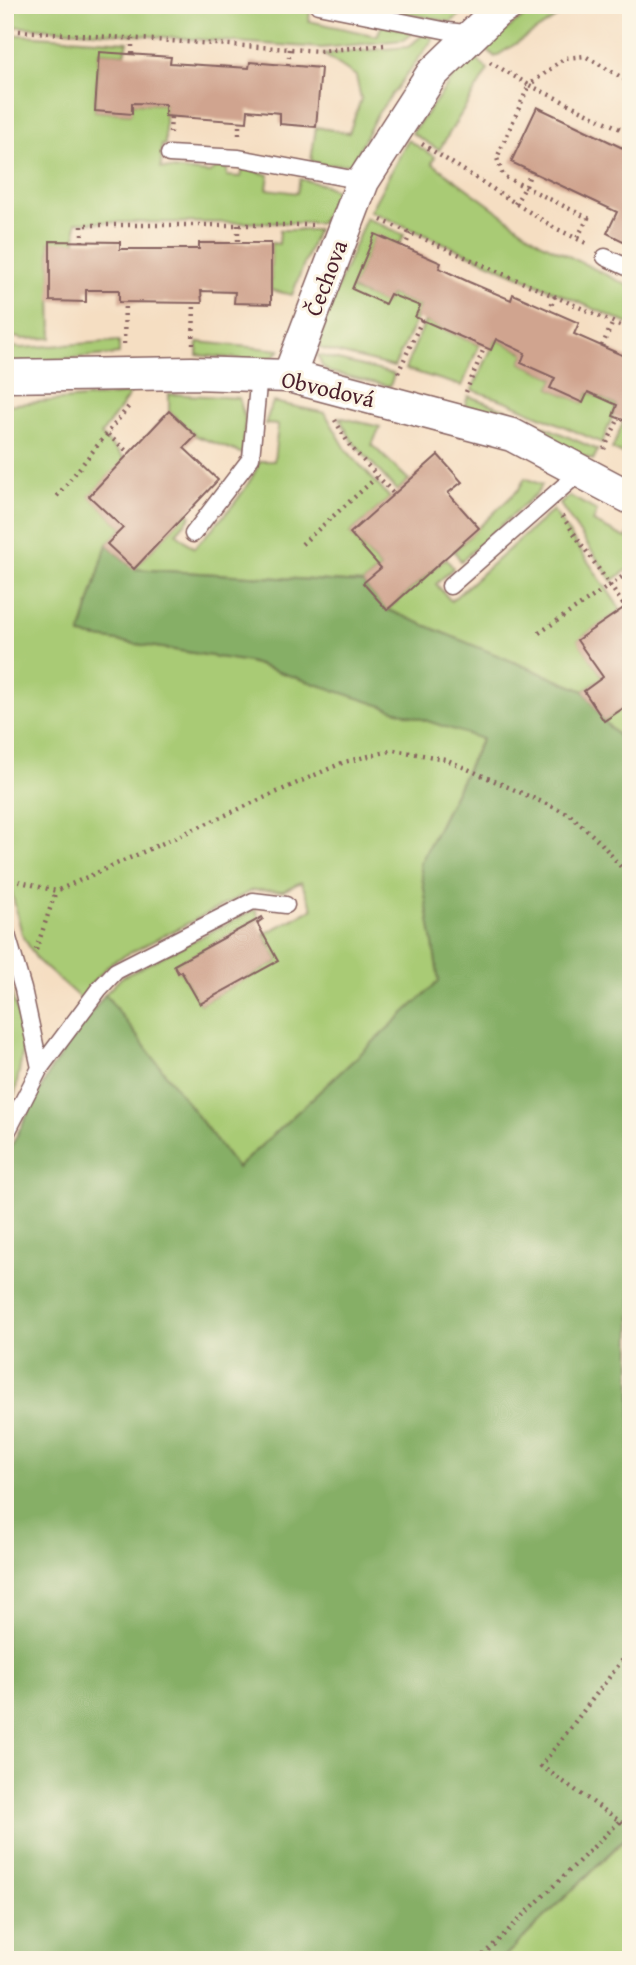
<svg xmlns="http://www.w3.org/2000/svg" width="636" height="1965" viewBox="0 0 636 1965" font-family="'Gentium Book Plus',serif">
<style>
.green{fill:#a9cb74;stroke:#7a7550;stroke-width:2}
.forest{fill:#86af66;stroke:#686748;stroke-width:2}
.building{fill:#d0a48f}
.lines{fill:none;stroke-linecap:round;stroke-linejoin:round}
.service-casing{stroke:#866260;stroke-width:19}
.minor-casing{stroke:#866260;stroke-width:35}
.path{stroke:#866260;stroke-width:4.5;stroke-dasharray:2 5;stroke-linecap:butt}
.service{stroke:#fff;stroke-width:16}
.minor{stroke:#fff;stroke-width:32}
.labels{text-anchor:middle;stroke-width:6;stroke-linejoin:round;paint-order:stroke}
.street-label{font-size:23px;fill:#4a1f2b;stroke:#fcf5e5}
</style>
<rect width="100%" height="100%" fill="#fcf5e5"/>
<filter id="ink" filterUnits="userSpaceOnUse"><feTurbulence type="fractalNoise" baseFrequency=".0143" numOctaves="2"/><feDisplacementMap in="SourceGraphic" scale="14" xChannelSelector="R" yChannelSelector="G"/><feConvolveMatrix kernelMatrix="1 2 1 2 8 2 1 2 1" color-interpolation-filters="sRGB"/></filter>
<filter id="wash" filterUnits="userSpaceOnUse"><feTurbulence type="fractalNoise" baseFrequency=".00686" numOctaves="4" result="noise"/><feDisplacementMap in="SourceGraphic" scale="28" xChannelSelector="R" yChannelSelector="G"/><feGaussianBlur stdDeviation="1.57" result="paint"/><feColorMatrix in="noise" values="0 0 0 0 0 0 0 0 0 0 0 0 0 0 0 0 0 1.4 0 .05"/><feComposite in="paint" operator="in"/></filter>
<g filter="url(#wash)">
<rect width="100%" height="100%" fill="#f5dec2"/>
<!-- green -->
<path class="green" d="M 17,5 L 277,5 L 310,11 L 309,21 L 377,36 L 382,25 L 414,32 L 404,40 L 322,48 L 8,26 Z
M 363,5 L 472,5 L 451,22 Z
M 539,5 L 576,5 L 495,57 L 484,47 Z
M 5,34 L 128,42 L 125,54 L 99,52 L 95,111 L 131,114 L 132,103 L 165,104 L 165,145 L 162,145 L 161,168 L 209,173 L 219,167 L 227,168 L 227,176 L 241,177 L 243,168 L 269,175 L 267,189 L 297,193 L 300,179 L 325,185 L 336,191 L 321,223 L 76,222 L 76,242 L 50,242 L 52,338 L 23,339 L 5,335 Z
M 424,34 L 433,39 L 376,116 L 352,164 L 325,165 L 311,161 L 316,127 L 349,133 L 361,99 L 356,76 L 323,54 L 408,47 Z
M 474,56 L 488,70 L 439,150 L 412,133 L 461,67 Z
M 408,140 L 435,157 L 432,163 L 540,242 L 631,287 L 631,325 L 370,211 Z
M 366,218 L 404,235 L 399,245 L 375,235 L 352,290 L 385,303 L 390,294 L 420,306 L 415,317 L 417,318 L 394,367 L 319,348 L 325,318 Z
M 280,230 L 317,230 L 292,295 L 271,290 L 271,243 L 279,244 Z
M 425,321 L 479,345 L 462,386 L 405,369 Z
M 496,339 L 525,353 L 521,363 L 555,378 L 550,388 L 583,403 L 588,392 L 617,405 L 602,443 L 508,402 L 472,390 Z
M 119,341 L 119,354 L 5,364 L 5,346 L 22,348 Z
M 198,342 L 280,350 L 273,357 L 263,361 L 197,355 Z
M 318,355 L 394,374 L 390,386 L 329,372 L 322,366 Z
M 130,394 L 101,435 L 125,459 L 90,496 L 123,528 L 107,544 L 80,635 L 249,662 L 482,738 L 420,864 L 440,981 L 237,1168 L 105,994 L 122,977 L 256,909 L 259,919 L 175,965 L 178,972 L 181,971 L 200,1004 L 278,961 L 264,934 L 313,909 L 301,882 L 283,891 L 253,890 L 112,962 L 93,982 L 81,999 L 37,960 L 22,934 L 5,865 L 5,405 Z
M 169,394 L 239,398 L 245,419 L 243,454 L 196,436 L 169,411 Z
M 468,396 L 505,409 L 598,450 L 593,460 L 464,409 Z
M 273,402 L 325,413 L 347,451 L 390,498 L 350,533 L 381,568 L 363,583 L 134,569 L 187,512 L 191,516 L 176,533 L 194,548 C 219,521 246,495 260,461 L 274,461 L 278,425 L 265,424 Z
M 339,417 L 380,427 L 372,445 L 409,480 L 397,491 L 352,441 Z
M 624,420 L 631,423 L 631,458 L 612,449 Z
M 525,478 L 542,485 L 537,493 L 461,561 L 454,551 L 519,489 Z
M 570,496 L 597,511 L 593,522 L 626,538 L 631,531 L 631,567 L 612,581 L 560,504 Z
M 553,510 L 621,610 L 578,640 L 603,677 L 584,691 L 387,610 L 446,558 L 453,568 L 436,584 L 451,601 Z
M 631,703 L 631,750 L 604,721 Z
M 5,972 L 25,1039 L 15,1094 L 5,1112 Z
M 624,1840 L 631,1845 L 631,1960 L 501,1960 Z"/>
<!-- forest -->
<path class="forest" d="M 107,544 L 134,569 L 363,583 L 388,610 L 584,691 L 604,721 L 631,750 L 631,1845 L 623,1840 L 501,1960 L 5,1960 L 5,1158 L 51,1069 L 105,994 L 237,1168 L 439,981 L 420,864 L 482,739 L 249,662 L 80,635 Z"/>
<g id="blocks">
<!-- building -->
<path class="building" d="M 99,52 L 171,57 L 170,63 L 249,68 L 250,62 L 321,68 L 316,127 L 280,124 L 280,113 L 248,110 L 247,122 L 165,116 L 165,104 L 132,103 L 132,114 L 95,111 Z
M 537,107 L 631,152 L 631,245 L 607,233 L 617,212 L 511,162 Z
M 375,234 L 441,263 L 439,268 L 469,282 L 511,300 L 513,294 L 579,323 L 574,334 L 631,359 L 631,423 L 613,416 L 617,405 L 588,392 L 583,403 L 550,388 L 555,378 L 521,363 L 525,353 L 496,339 L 491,350 L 415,317 L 420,306 L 390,294 L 385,304 L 352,289 Z
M 50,241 L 120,242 L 120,249 L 199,249 L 199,243 L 271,243 L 271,304 L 234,303 L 235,292 L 201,291 L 202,303 L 119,302 L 119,290 L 86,290 L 86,302 L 50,301 Z
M 169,411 L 196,436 L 184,448 L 218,480 L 134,569 L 107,544 L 123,528 L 89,496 Z
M 438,455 L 462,482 L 448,493 L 479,528 L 387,610 L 363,583 L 381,568 L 350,533 Z
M 631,603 L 631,703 L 604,721 L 584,691 L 603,677 L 577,640 Z
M 262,917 L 263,919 L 257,923 L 278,961 L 200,1004 L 181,971 L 178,973 L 174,965 Z"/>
</g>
</g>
<g filter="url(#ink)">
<use href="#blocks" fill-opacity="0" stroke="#866260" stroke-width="2"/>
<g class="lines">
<!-- service casing -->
<g class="service-casing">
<path id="service" d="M 318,5 L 448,31 L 473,34
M 169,154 L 239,158 L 363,181
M 605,257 L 631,269
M 193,534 L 251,458 L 259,375
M 450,586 L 580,472
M 5,928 L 23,989 L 40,1068 L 5,1136
M 40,1068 L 99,989 L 116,971 L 253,901 L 286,905"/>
</g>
<!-- minor casing -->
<g class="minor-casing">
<path id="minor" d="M 5,376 L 192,373 L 289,376 L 512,435 L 631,498
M 289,376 L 363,181 L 432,74 L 496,12 L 508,5"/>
</g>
<!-- path -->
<path class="path" d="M 5,30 L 320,51 L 385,45
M 132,54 L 132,39
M 490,62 L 529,85 L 497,158 L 503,176 L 588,218 L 577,238
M 288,65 L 290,49
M 631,83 L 585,56 L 565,58 L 529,85 L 631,134
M 170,133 L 171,116
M 239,135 L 239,122
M 422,144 L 553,227 L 588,244
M 515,204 L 526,186 L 531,171
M 381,220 L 631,330
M 238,225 L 238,243
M 82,242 L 82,225 L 313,225
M 404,248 L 411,233
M 549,311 L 555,296
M 124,344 L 125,302
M 193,344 L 194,303
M 602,346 L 613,322
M 398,373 L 422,320
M 466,392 L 484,348
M 335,420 L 350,446 L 394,494
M 108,435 L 129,453
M 604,449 L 619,418
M 57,496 L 129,406
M 562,516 L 625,607
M 302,544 L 377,477
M 539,633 L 631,571
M 5,878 L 56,891 L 344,762 L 394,750 L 445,759 L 569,814 L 601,843 L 631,879
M 36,950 L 56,891
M 631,1649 L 541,1766 L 631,1829
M 478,1960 L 620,1821"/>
<!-- service -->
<use href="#service" class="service"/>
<!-- minor -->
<use href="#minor" class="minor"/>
</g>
</g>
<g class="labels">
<!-- street labels -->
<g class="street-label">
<text transform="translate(326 278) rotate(-69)" y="8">Čechova</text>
<text transform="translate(328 389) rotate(13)" y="8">Obvodová</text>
</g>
</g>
<!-- margin -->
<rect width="636" height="1965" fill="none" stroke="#fcf5e5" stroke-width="28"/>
</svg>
